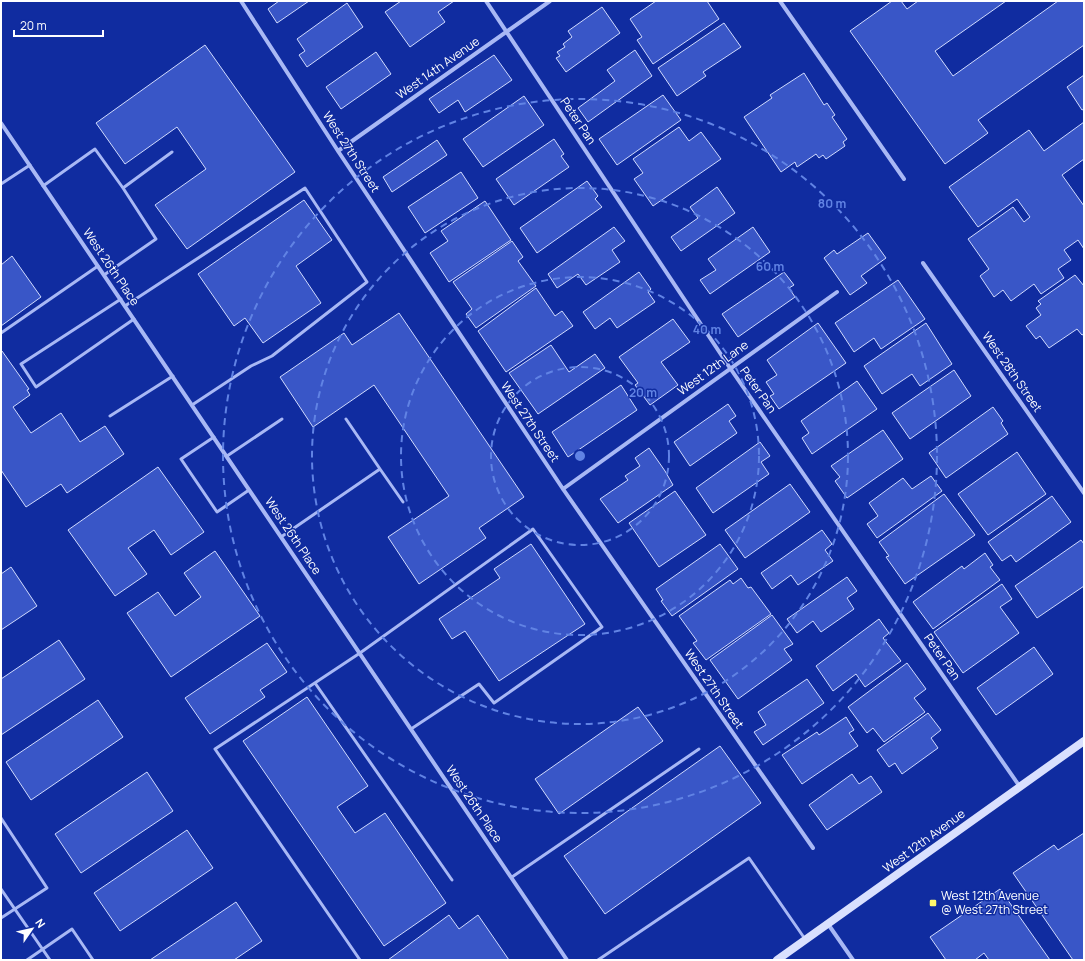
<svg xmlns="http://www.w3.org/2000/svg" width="1085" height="961" viewBox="0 0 1085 961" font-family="Manrope,sans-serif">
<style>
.building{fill:#3956c7;stroke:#d1dbfe}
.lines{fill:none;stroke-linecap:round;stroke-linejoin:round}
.lane{stroke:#a8b8f5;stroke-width:3}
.street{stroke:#a8b8f5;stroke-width:4}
.secondary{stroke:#d9e0fe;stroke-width:8}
.ring{fill:none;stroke:#6183e4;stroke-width:2;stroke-dasharray:7 5}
.poi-dot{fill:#fff86c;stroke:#102ca0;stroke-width:1.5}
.labels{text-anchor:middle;stroke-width:3;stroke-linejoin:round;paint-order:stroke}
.street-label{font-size:12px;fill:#fff;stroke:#102ca0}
.poi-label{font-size:12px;fill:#fff;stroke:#102ca0;text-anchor:start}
.centre{fill:#6183e4;stroke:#102ca0;stroke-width:2}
.ring-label{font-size:12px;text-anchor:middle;font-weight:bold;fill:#6183e4;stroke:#102ca0;stroke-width:3;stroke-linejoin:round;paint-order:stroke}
</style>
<rect width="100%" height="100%" fill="#102ca0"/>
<!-- building -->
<path class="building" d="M 279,1 L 309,1 L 277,23 L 268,9 Z
M 401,1 L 454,1 L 438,12 L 445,22 L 410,47 L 385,12 Z
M 656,1 L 707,1 L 719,19 L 653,64 L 637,40 L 642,37 L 630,19 Z
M 892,1 L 901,1 L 907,9 L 918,1 L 1006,1 L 935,51 L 953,76 L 1058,1 L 1084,1 L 1084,45 L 978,120 L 988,133 L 945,164 L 850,31 Z
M 347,3 L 363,27 L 307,67 L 299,55 L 305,51 L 297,39 Z
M 602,7 L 620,33 L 566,72 L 556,58 L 560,56 L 557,52 L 565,47 L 563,44 L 572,37 L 568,31 Z
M 724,23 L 741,47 L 703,72 L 706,76 L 677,96 L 658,68 Z
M 205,45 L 295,172 L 187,249 L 155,205 L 206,169 L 177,127 L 125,164 L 96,123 Z
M 635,50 L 652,76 L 588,122 L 578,108 L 615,81 L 607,70 Z
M 376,52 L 391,74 L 341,109 L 326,87 Z
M 494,55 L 512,80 L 465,112 L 458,100 L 439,113 L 429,99 Z
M 804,73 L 824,105 L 827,103 L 835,115 L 832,117 L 847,139 L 843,142 L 845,146 L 826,159 L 823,155 L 819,158 L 816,154 L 797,167 L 795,162 L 781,172 L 744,117 L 772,98 L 770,95 Z
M 1084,75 L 1084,109 L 1082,110 L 1067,87 Z
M 663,95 L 681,120 L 617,165 L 599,139 Z
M 524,96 L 544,125 L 483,167 L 463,139 Z
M 1084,122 L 1084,159 L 1062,175 L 1084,206 L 1084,249 L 1078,240 L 1064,250 L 1071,260 L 1058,269 L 1064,278 L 1041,294 L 1034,284 L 1011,301 L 1003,290 L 994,297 L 980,276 L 989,269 L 968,239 L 1013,207 L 1024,222 L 1030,217 L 1017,199 L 978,227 L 949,187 L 1029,130 L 1044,151 Z
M 679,127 L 689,141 L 701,132 L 721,159 L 653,206 L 634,179 L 643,173 L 633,159 Z
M 554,139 L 564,154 L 561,156 L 569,167 L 514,205 L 496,179 Z
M 437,140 L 447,155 L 392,192 L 383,177 Z
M 461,172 L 478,198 L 425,233 L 408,207 Z
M 587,181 L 598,196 L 595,199 L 602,207 L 537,253 L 520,228 Z
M 717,187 L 735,213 L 681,251 L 671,237 L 698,218 L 690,207 Z
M 304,200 L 332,240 L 296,266 L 321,303 L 263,343 L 245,318 L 234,326 L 198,274 Z
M 485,201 L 511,240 L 449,282 L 430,253 L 448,241 L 441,231 Z
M 614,227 L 625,241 L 612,250 L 620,262 L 586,285 L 578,274 L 557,288 L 548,274 Z
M 753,227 L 770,252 L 710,294 L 700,280 L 716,270 L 708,259 Z
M 868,233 L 886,258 L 861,276 L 867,283 L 850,295 L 824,258 L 834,250 L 837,254 Z
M 512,241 L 523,257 L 518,261 L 536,286 L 476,328 L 466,314 L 472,309 L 453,282 Z
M 12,256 L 41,297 L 1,326 L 1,265 Z
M 639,272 L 651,289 L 648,292 L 655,302 L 617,328 L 610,318 L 595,329 L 583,312 Z
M 784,272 L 794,285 L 789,288 L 795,297 L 738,337 L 722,314 Z
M 1075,275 L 1084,286 L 1084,334 L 1082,335 L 1077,329 L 1049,348 L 1040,336 L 1036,339 L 1026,326 L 1041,315 L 1036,308 L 1041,304 L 1038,301 Z
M 898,280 L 925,319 L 881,349 L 874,338 L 854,352 L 835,323 Z
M 536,288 L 555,316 L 562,311 L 573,326 L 506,372 L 478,331 Z
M 399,313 L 524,497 L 479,528 L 486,538 L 419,584 L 388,537 L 449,496 L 374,385 L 313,427 L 280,377 L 344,333 L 352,345 Z
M 673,319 L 690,342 L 661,362 L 678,385 L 650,405 L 635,385 L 638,383 L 619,357 Z
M 818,323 L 846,363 L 779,409 L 770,396 L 774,394 L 766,382 L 777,375 L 767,360 Z
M 926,323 L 952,364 L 920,386 L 912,374 L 882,394 L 864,366 Z
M 551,345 L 569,372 L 595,354 L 605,368 L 538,414 L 509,373 Z
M 2,351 L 29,389 L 27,390 L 30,395 L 13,407 L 31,433 L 61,413 L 80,442 L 105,426 L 124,454 L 67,493 L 61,484 L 26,507 L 1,470 L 1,352 Z
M 954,370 L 971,396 L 910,439 L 892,413 Z
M 857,381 L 877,409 L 812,454 L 802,438 L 809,433 L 801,421 Z
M 621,385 L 637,410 L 568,457 L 552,432 Z
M 728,404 L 736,416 L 729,421 L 737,433 L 690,466 L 674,442 Z
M 993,407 L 1003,421 L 1001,423 L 1008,434 L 946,478 L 929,453 Z
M 883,430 L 903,459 L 847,498 L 835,481 L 840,477 L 831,466 Z
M 760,442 L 770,456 L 761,462 L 769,474 L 713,513 L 696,488 Z
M 649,448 L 665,471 L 673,485 L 618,523 L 600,499 L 628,480 L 625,476 L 640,466 L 635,458 Z
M 1017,452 L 1046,494 L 988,535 L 958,494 Z
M 158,467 L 204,532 L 171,555 L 154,530 L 128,548 L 147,574 L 115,596 L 68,530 Z
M 931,476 L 942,491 L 877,538 L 867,524 L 878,516 L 869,503 L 903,478 L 912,489 Z
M 790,484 L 810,512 L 745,558 L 725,530 Z
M 675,491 L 706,535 L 659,567 L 629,523 Z
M 944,494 L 975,535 L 905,584 L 886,557 L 889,556 L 879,542 Z
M 1052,496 L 1071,522 L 1016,562 L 1011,555 L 1002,561 L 988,542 Z
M 822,530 L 832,544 L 825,550 L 833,561 L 798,585 L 791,575 L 772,589 L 761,573 Z
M 1081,540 L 1084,544 L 1084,586 L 1037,618 L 1015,586 Z
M 531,544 L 585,624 L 499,681 L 465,631 L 452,639 L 439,619 L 500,578 L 494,569 Z
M 720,544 L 738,569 L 672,616 L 661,601 L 663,600 L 656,589 Z
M 215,551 L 260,616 L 171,677 L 127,613 L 158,592 L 175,616 L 201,597 L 184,573 Z
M 985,553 L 993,565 L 990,567 L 1000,580 L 933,629 L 913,602 L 962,566 L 964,569 Z
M 11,567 L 37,606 L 1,630 L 1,574 Z
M 847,577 L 857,591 L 847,598 L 854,609 L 821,632 L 813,621 L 797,633 L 787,619 Z
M 741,578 L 748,588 L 751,587 L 771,614 L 706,660 L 693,643 L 697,641 L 679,616 L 730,580 L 733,584 Z
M 1002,584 L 1012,599 L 1000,607 L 1019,633 L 963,673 L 934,632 Z
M 772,615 L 793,644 L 784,649 L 792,660 L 738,699 L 710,660 Z
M 879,619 L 889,633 L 883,638 L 901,661 L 865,687 L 856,674 L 833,691 L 816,666 Z
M 59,640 L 85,679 L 1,735 L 1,679 Z
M 267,643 L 287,672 L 260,690 L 265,697 L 210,734 L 185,698 Z
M 1034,647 L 1053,674 L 996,715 L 977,688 Z
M 907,663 L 926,689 L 914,698 L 925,712 L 884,742 L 873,728 L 867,733 L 848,707 Z
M 807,679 L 824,703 L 763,745 L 754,732 L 766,725 L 758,712 Z
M 307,697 L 368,786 L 337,807 L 355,833 L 385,813 L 446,903 L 384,946 L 243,741 Z
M 98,700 L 123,737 L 31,800 L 6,762 Z
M 638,707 L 663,741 L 559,814 L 535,779 Z
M 928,713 L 941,730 L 931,738 L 938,748 L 902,774 L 895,763 L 889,767 L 877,750 Z
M 846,717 L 854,730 L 849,733 L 858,746 L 802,784 L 782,755 L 817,732 L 819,735 Z
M 720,746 L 761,803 L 605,914 L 564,856 Z
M 147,772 L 173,811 L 81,873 L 55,834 Z
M 852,774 L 859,784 L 871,776 L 882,792 L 827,830 L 809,805 Z
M 187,830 L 213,868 L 120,931 L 94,893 Z
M 1084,833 L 1084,960 L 1073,960 L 1013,873 L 1054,845 L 1058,850 Z
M 1000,889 L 1050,960 L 989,960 L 984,953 L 975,960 L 946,960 L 930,937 Z
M 236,902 L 262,941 L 234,960 L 150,960 Z
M 449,915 L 459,929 L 478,915 L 509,960 L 388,960 Z"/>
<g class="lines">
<!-- lane -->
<path class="lane" d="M 1,184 L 30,165
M 43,186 L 95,149 L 123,188 L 172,152
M 104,275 L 156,239 L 123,188
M 121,299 L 21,364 L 36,387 L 134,319
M 125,306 L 305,188 L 367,282 L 272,356 L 251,366 L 192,405
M 1,333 L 98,266
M 110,416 L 173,376
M 346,419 L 380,469
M 214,437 L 181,459 L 217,512 L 249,490
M 227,456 L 282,419
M 281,537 L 380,469 L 403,502
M 315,683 L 452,880
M 1,818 L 47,888 L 1,918
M 512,877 L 699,749
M 1,889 L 50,960
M 27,960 L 72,929 L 93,960
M 360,960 L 215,749 L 360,653 L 533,529 L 602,627 L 494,703 L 479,684 L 411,729
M 598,960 L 749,858 L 805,939"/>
<!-- street -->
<path class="street" d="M 241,1 L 338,151 L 563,489 L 813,848
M 486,1 L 730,368 L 1020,787
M 780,1 L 904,179
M 1,123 L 567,960
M 338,151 L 550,1
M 923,263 L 1084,493
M 563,489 L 837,292
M 828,924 L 853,960"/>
<!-- secondary -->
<path class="secondary" d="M 777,960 L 1084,741"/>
</g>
<!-- distance rings -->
<g class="ring">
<circle cx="580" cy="456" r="89"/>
<circle cx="580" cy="456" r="179"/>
<circle cx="580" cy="456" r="268"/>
<circle cx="580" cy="456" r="357"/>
</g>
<!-- markers -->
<rect class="poi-dot" x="929" y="899" width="8" height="8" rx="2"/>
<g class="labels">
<!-- street labels -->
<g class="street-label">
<text transform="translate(438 68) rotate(-35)" y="4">West 14th Avenue</text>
<text transform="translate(578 121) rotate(56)" y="4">Peter Pan</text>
<text transform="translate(351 152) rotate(57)" y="4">West 27th Street</text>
<text transform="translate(111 267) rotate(56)" y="4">West 26th Place</text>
<text transform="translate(713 368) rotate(-36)" y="4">West 12th Lane</text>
<text transform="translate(1012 372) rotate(55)" y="4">West 28th Street</text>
<text transform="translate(758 390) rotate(55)" y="4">Peter Pan</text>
<text transform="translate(530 422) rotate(56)" y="4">West 27th Street</text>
<text transform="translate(293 536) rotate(56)" y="4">West 26th Place</text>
<text transform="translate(942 657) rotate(55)" y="4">Peter Pan</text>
<text transform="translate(714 689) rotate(55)" y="4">West 27th Street</text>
<text transform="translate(474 804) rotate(56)" y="4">West 26th Place</text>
<text transform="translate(924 841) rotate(-36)" y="4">West 12th Avenue</text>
</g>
<!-- poi labels -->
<g class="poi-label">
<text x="941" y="900">West 12th Avenue<tspan x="941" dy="14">@ West 27th Street</tspan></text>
</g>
</g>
<circle cx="580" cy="456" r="6" class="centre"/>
<g class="ring-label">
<text x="832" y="208">80 m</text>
<text x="770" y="271">60 m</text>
<text x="707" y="334">40 m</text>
<text x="643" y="397">20 m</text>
</g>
<!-- border -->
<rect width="1085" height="961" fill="none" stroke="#ffffff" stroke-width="4"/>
<!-- north arrow -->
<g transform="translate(32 929) rotate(56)" stroke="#102ca0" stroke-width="3" paint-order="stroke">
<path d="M0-3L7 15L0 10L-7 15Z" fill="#ffffff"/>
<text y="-6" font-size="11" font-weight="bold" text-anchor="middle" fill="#ffffff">N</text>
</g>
<!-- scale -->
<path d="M14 30v6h89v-6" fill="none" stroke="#ffffff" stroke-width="2"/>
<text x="20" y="30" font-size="12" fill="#ffffff" stroke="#102ca0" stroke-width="3" paint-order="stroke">20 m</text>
</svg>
